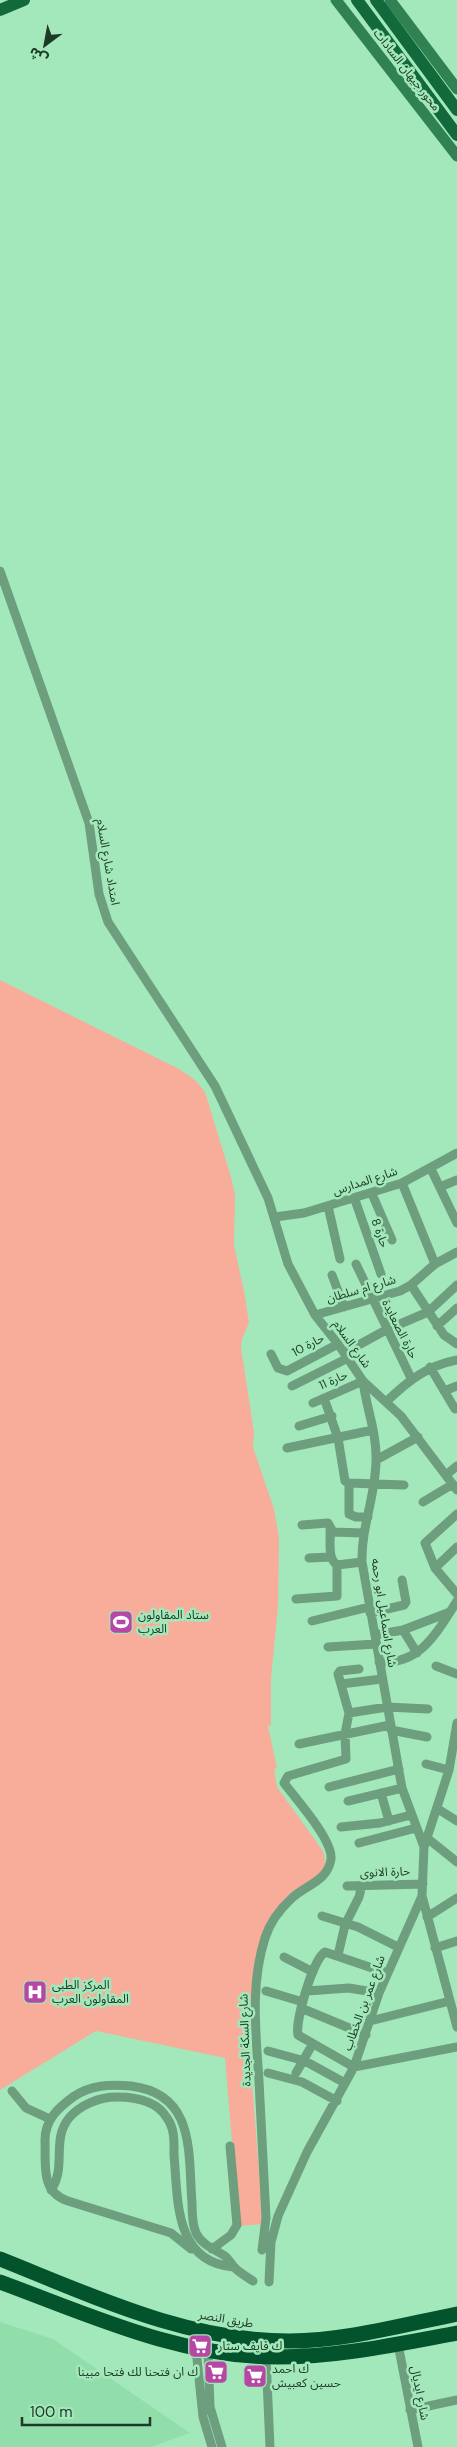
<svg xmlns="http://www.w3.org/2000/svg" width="457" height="2447" viewBox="0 0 457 2447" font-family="'DM Sans','Noto Sans Arabic',sans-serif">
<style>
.built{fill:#91deab}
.green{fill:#f8ad9a}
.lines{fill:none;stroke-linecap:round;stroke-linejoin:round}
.street{stroke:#6d9e7d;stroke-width:9}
.secondary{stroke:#318253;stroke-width:11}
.primary{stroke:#11693c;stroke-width:12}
.highway{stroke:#03532c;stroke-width:15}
.labels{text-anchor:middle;stroke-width:5;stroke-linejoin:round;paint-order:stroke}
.street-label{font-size:12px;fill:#1d3927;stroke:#a3e8ba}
.poi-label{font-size:12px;fill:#1d3927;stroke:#a3e8ba;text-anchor:start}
</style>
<rect width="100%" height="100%" fill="#a3e8ba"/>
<!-- built -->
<path class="built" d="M 0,2322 L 53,2339 L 190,2433 L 151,2447 L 0,2447 Z"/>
<!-- green -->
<path class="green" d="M 0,980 L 179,1069 L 195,1080 L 205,1092 L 231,1177 L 235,1194 L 234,1245 L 245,1296 L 249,1323 L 242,1339 L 241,1348 L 254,1432 L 253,1447 L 274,1509 L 279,1538 L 278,1606 L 271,1679 L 271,1725 L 268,1726 L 277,1768 L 274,1769 L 277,1787 L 323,1851 C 325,1857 327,1867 321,1873 C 314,1881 301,1885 292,1892 C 283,1900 277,1910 272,1920 C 256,1950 251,1968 254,2002 L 246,2003 L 263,2224 L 239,2226 L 225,2058 L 96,2031 L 0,2090 Z"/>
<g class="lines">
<!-- street -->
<path class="street" d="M 0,571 L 89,823 L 99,894 L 108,922 L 215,1086 L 268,1198 L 288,1264 L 315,1315 L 338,1344 L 363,1381 L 401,1416 L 457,1490
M 431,1169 L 457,1223
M 402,1183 L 435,1264
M 440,1187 L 457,1180
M 372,1194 L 392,1240
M 355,1200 L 381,1274
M 328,1206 L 340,1259
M 275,1217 L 304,1213 L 402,1183 L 457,1153
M 356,1264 L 411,1378
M 332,1275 L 344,1307
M 411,1285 L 444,1335 L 457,1344
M 315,1315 L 400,1291 L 411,1285 L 435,1264 L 457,1252
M 437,1326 L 457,1308
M 344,1353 L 386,1330 L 428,1312 L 457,1285
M 271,1354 L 278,1368 L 287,1371 L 338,1344
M 430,1367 L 455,1409
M 292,1386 L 348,1358
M 444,1391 L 457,1386
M 324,1398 L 338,1438 L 345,1481 L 349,1483 L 404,1485
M 387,1401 C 409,1380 427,1366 457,1360
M 313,1403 L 363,1381 C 366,1407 377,1433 376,1460 C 376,1495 361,1527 362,1562 L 402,1788 L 424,1847
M 299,1426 L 332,1416
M 287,1448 L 373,1430
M 376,1460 L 418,1437
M 446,1475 L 457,1466
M 349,1483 L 349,1514 L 356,1517 L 368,1517
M 423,1502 L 453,1484
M 457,1514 L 425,1543 L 435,1568 L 457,1594
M 302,1525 L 328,1523 L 333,1532 L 363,1533
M 330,1530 C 331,1541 327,1558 337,1565
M 309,1558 L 331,1557
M 337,1565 L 362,1562
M 435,1568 L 457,1547
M 296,1599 L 337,1596 L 337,1565
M 370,1613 L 404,1605 L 406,1602 L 402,1580
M 312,1621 L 369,1607
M 403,1630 L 417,1653
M 375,1635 L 403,1630 L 450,1612
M 328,1647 L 376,1644
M 379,1662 C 421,1665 437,1632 457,1601
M 436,1666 L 457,1674
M 341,1684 L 382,1679
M 349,1713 L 387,1707 L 428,1709
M 391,1730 L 427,1737
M 299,1744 L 390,1725
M 426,1764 L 449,1770
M 329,1787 L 399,1769
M 381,1793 L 389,1821
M 348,1801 L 402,1788
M 438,1809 L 457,1821
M 341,1827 L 380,1823 L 411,1815
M 427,1838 L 457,1862
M 359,1843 L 416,1828
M 347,1886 L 423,1884
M 422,1896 L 457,2027
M 322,1916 L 358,1927 L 398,1947
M 427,1917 L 457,1898
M 435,1948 L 457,1941
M 338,1955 L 345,1925 L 359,1897 L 362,1885
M 284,1957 L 313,1972
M 387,1973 L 325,1952 C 313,1959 295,2021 298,2035 L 354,2067 L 457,2047
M 266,1991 L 303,2002
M 307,1991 L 349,1988 L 379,1993
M 301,2008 L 366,2035
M 370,2021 L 450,2001
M 268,2051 L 305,2061 L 345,2083
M 268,2073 L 302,2082 L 337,2101
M 296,2073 L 312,2045
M 12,2091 L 26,2108 L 50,2119
M 51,2190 C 67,2167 51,2140 69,2118 C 80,2105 99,2097 117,2097 C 135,2097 157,2101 167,2118 C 175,2129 174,2142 174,2155 C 178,2199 174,2262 233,2267
M 195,2249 L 191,2249 L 171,2233 L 68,2201 C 40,2192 46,2164 45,2140 C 45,2120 58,2108 73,2097 C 90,2085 110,2084 131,2086 C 196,2094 188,2153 192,2203 C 192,2212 192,2224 196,2233 C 202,2245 214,2249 225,2256 C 229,2259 231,2264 235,2268 C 240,2273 247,2277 253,2281
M 212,2249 L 231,2235 L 237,2225 L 230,2146
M 262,2250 L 266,2218 C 264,2172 261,2127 259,2081 C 256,2034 250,1984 265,1938 C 270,1922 280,1909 292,1898 C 306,1885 328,1881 331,1859 C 333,1840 296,1799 284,1783 L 288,1776 L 346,1759 L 345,1734 L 349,1713 L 338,1674 L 340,1671 L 359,1669
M 269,2282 L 271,2242 L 278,2216 L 307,2152 L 354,2067 L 379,1993 L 422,1896 L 424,1847 L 449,1770 L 457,1723
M 398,2344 L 418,2447
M 196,2349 L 203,2417 L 212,2447
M 208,2351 L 210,2407 L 222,2447
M 266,2357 L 270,2447
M 410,2410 L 457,2400"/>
<!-- secondary -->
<path class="secondary" d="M 336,0 L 457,156
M 390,0 L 457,89"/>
<!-- primary -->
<path class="primary" d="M 357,0 L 457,135
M 376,0 L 457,110
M 0,10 L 24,0"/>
<!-- highway -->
<path class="highway" d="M 0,2259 C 93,2296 187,2341 289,2341 C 345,2341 402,2325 457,2314
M 0,2282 C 90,2315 179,2357 277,2357 C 338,2357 398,2344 457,2333"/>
</g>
<!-- icons -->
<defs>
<g id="stadium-square" transform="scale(1.25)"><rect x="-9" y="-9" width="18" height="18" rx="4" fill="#b647a4" stroke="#a3e8ba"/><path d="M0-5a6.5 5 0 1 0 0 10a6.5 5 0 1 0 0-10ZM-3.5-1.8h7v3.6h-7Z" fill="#fff"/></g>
<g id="hospital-square" transform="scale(1.25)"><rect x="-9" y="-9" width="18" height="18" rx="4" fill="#b647a4" stroke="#a3e8ba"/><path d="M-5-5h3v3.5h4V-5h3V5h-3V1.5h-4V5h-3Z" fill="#fff"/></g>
<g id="supermarket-square" transform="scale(1.25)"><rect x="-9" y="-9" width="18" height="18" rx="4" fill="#b647a4" stroke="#a3e8ba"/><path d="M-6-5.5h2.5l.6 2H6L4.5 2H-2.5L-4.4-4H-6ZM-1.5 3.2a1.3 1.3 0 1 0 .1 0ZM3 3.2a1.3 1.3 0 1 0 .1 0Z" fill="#fff"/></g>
</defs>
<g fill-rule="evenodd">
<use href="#stadium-square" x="121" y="1622"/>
<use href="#hospital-square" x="35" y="1992"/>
<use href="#supermarket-square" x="200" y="2346"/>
<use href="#supermarket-square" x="216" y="2372"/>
<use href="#supermarket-square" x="255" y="2376"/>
</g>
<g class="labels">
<!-- street labels -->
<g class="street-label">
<text transform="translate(407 70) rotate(52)" y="4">محور جيهان السادات</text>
<text transform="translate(108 862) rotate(80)" y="4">امتداد شارع السلام</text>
<text transform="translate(365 1181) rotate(-18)" y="4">شارع المدارس</text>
<text transform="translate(380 1233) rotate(70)" y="4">حارة 8</text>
<text transform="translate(361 1289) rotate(-16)" y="4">شارع ام سلطان</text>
<text transform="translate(400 1329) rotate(63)" y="4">حارة الصعايدة</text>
<text transform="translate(352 1344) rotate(54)" y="4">شارع السلام</text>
<text transform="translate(308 1345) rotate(-28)" y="4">حارة 10</text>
<text transform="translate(333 1380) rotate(-24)" y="4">حارة 11</text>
<text transform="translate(384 1613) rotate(81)" y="4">شارع اسماعيل ابو رحمه</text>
<text transform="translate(385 1872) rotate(-2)" y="4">حارة الانوى</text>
<text transform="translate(364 2003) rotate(-70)" y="4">شارع عمر بن الخطاب</text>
<text transform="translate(245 2040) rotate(-92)" y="4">شارع السكة الجديدة</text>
<text transform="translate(226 2319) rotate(10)" y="4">طريق النصر</text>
<text transform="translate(420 2393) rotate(79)" y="4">شارع ايديال</text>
</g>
<!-- poi labels -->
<g class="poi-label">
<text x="138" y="1619">ستاد المقاولون<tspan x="138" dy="14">العرب</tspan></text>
<text x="52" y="1989">المركز الطبى<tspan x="52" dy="14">المقاولون العرب</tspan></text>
<text x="218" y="2350">ك فايف ستار</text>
<text x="272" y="2373">ك احمد<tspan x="272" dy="14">حسين كعبيش</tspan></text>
<text x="198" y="2376" text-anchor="end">ك ان فتحنا لك فتحا مبينا</text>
</g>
</g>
<!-- north arrow -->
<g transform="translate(45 45) rotate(212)" stroke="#a3e8ba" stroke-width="4" paint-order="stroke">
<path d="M0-4L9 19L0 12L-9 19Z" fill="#1d3927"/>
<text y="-8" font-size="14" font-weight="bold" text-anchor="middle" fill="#1d3927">ش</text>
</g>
<!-- scale -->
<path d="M22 2417v8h128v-8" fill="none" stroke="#1d3927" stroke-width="2.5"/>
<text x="30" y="2417" font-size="15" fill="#1d3927" stroke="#a3e8ba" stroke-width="4" paint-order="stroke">100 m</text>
</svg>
